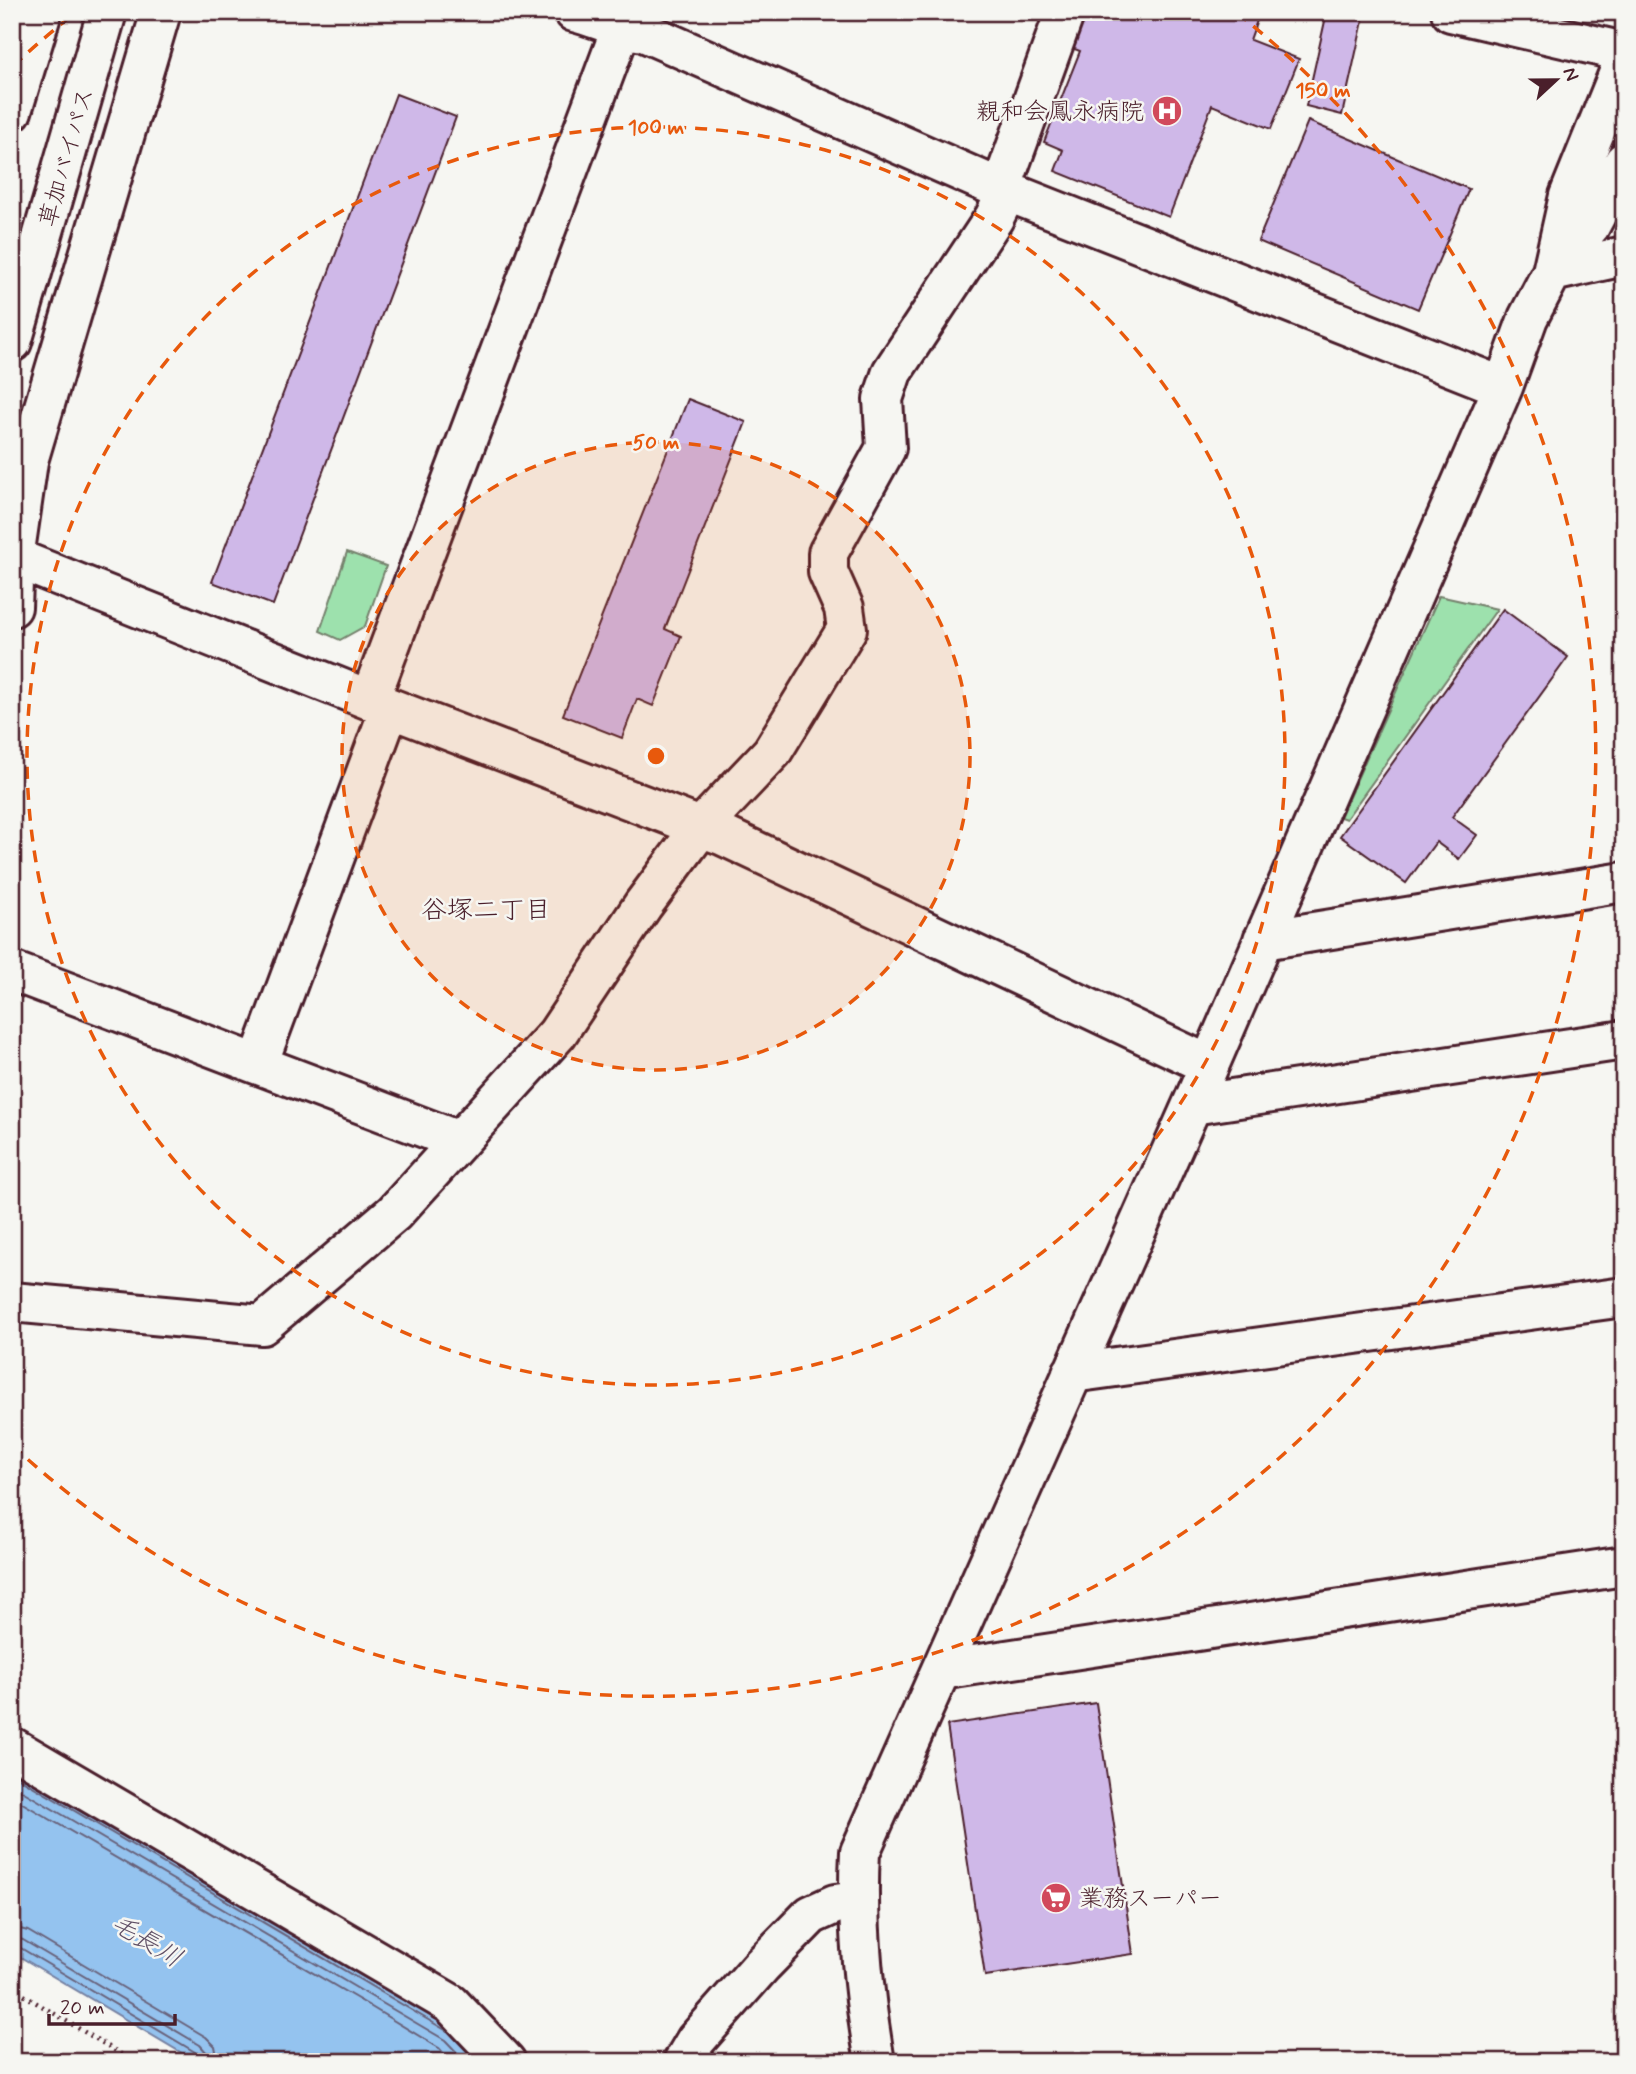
<svg xmlns="http://www.w3.org/2000/svg" width="1636" height="2074" viewBox="0 0 1636 2074" font-family="Mynerve,'Klee One',sans-serif">
<style>
.green{fill:#9de1ad;stroke:#74806c;stroke-width:2}
.water{fill:#94c3ef;stroke:#7681a1;stroke-width:2}
.lines{fill:none;stroke-linecap:round;stroke-linejoin:round}
.shore{stroke:#686179;stroke-width:2}
.building{fill:#cfb8e8;stroke:#4a1f2b;stroke-width:2}
.minor-casing{stroke:#4a1f2b;stroke-width:44}
.highway-casing{stroke:#4a1f2b;stroke-width:44}
.path{stroke:#4a1f2b;stroke-width:4.5;stroke-dasharray:2 5;stroke-linecap:butt}
.minor{stroke:#f6f6f2;stroke-width:38}
.highway{stroke:#f6f6f2;stroke-width:38}
.rail{stroke:#4a1f2b;stroke-width:5;stroke-dasharray:10 5;stroke-linecap:butt}
.ring{fill:none;stroke:#e8590c;stroke-width:3.5;stroke-dasharray:12 9}
.labels{text-anchor:middle;stroke-width:5;stroke-linejoin:round;paint-order:stroke}
.poi-label{font-size:24px;fill:#4a1f2b;stroke:#f6f6f2;text-anchor:end}
.street-label{font-size:24px;fill:#4a1f2b;stroke:#f6f6f2}
.neighbourhood-label{font-size:26px;fill:#4a1f2b;stroke:#f6f6f2}
.water-label{font-size:26px;font-style:italic;fill:#605066;stroke:#f6f6f2}
.centre{fill:#e8590c;stroke:#f6f6f2;stroke-width:3.5}
.ring-label{font-size:21px;text-anchor:middle;font-weight:bold;fill:#e8590c;stroke:#f6f6f2;stroke-width:5;stroke-linejoin:round;paint-order:stroke}
</style>
<rect width="100%" height="100%" fill="#f6f6f2"/>
<filter id="ink" filterUnits="userSpaceOnUse"><feTurbulence type="fractalNoise" baseFrequency=".0143" numOctaves="2"/><feDisplacementMap in="SourceGraphic" scale="14" xChannelSelector="R" yChannelSelector="G"/><feConvolveMatrix kernelMatrix="1 2 1 2 8 2 1 2 1" color-interpolation-filters="sRGB"/></filter>
<g filter="url(#ink)">
<!-- green -->
<path class="green" d="M 347,552 L 386,566 L 365,626 L 340,640 L 320,631 Z
M 1439,596 L 1497,609 L 1346,819 L 1340,817 Z"/>
<!-- water -->
<path class="water" d="M 12,1766 L 456,2028 L 487,2062 L 197,2062 L 12,1952 Z"/>
<g class="lines">
<!-- shore -->
<path class="shore" d="M 12,1774 L 447,2031
M 12,1785 L 445,2040 L 466,2062
M 12,1797 L 368,2005 L 439,2048 L 451,2062
M 12,1927 L 28,1931 L 206,2037 L 215,2046 L 218,2062
M 12,1937 L 23,1940 L 200,2045 L 207,2053 L 208,2062
M 12,1946 L 19,1947 L 195,2052 L 199,2062"/>
</g>
<!-- building -->
<path class="building" d="M 1086,12 L 1260,12 L 1250,40 L 1299,59 L 1271,129 L 1212,105 L 1169,217 L 1055,171 L 1063,150 L 1044,142 L 1080,51 L 1072,48 Z
M 1327,12 L 1365,12 L 1342,115 L 1306,106 Z
M 396,94 L 456,117 L 273,605 L 212,582 Z
M 1308,121 L 1469,189 L 1418,309 L 1258,241 Z
M 688,399 L 746,422 L 665,629 L 681,636 L 653,706 L 637,699 L 622,738 L 563,715 Z
M 1503,609 L 1568,657 L 1452,817 L 1477,835 L 1459,859 L 1436,842 L 1406,883 L 1340,836 Z
M 1096,1703 L 1133,1954 L 985,1976 L 947,1725 Z"/>
<g class="lines">
<!-- minor casing -->
<g class="minor-casing">
<path id="minor" d="M 574,12 C 598,18 619,29 644,32 L 1001,189 L 1503,387
M 1451,12 L 1624,52
M 1624,60 L 1569,196 L 1552,272 L 1624,256
M 1001,189 L 1065,12
M 12,557 L 390,708 L 724,836 L 1209,1065
M 12,607 L 14,558 L 28,461 L 161,12
M 370,699 L 621,29
M 1263,940 L 1624,882
M 12,971 L 459,1141
M 258,1064 L 390,708
M 1192,1105 L 1624,1040
M 12,1302 L 262,1325 L 394,1213 L 557,1034 L 643,905 L 701,827 L 772,752 L 847,629 L 844,608 L 828,572 L 828,553 L 886,448 L 883,399 L 892,372 L 994,218 L 1007,192
M 1072,1373 L 1624,1297
M 941,1670 L 1624,1566
M 12,1747 L 451,2004 L 506,2062
M 683,2062 L 696,2040 L 762,1965 L 811,1915 L 835,1904 L 857,1901
M 875,2062 C 863,1992 856,1923 860,1852 L 1192,1105 L 1503,387 L 1528,318 L 1552,272 L 1590,226 L 1624,162"/>
</g>
<!-- highway casing -->
<g class="highway-casing">
<path id="highway" d="M 12,111 L 42,12
M 12,342 L 107,12"/>
</g>
<!-- path -->
<path class="path" d="M 12,1988 L 134,2062"/>
<!-- minor -->
<use href="#minor" class="minor"/>
<!-- highway -->
<use href="#highway" class="highway"/>
<!-- rail -->
<path class="rail" d="M 1592,12 L 1624,19"/>
</g>
</g>
<!-- distance rings -->
<circle cx="656" cy="756" r="314" fill="#e8590c" fill-opacity=".12"/>
<g class="ring">
<circle cx="656" cy="756" r="314"/>
<circle cx="656" cy="756" r="629"/>
<path d="M13 66A943 943 0 0 1 75 13M1237 13A943 943 0 1 1 13 1446"/>
</g>
<!-- icons -->
<defs>
<g id="hospital-disc" transform="scale(1.575)"><circle r="9.5" fill="#d1495b" stroke="#f6f6f2"/><path d="M-5-5h3v3.5h4V-5h3V5h-3V1.5h-4V5h-3Z" fill="#fff"/></g>
<g id="supermarket-disc" transform="scale(1.575)"><circle r="9.5" fill="#d1495b" stroke="#f6f6f2"/><path d="M-6-5.5h2.5l.6 2H6L4.5 2H-2.5L-4.4-4H-6ZM-1.5 3.2a1.3 1.3 0 1 0 .1 0ZM3 3.2a1.3 1.3 0 1 0 .1 0Z" fill="#fff"/></g>
</defs>
<g fill-rule="evenodd">
<use href="#hospital-disc" x="1167" y="111"/>
<use href="#supermarket-disc" x="1056" y="1898"/>
</g>
<g class="labels">
<!-- poi labels -->
<g class="poi-label">
<text x="1144" y="119">親和会鳳永病院</text>
<text x="1079" y="1906" text-anchor="start">業務スーパー</text>
</g>
<!-- street labels -->
<g class="street-label">
<text transform="translate(66 157) rotate(-74)" y="8">草加バイパス</text>
</g>
<!-- neighbourhood labels -->
<g class="neighbourhood-label">
<text x="486" y="918">谷塚二丁目</text>
</g>
<!-- water labels -->
<g class="water-label">
<text transform="translate(147 1940) rotate(31)" y="9">毛長川</text>
</g>
</g>
<circle cx="656" cy="756" r="10" class="centre"/>
<g class="ring-label">
<text x="1323" y="97">150 m</text>
<text x="656" y="134">100 m</text>
<text x="656" y="449">50 m</text>
</g>
<!-- margin -->
<rect width="1636" height="2074" fill="none" stroke="#f6f6f2" stroke-width="42"/>
<rect x="21" y="21" width="1594" height="2032" fill="none" stroke="#4a1f2b" stroke-width="2.5" filter="url(#ink)"/>
<!-- north arrow -->
<g transform="translate(1556 80) rotate(68)" stroke="#f6f6f2" stroke-width="5" paint-order="stroke">
<path d="M0-5L12 26L0 18L-12 26Z" fill="#4a1f2b"/>
<text y="-10" font-size="19" font-weight="bold" text-anchor="middle" fill="#4a1f2b">N</text>
</g>
<!-- scale -->
<path d="M49 2014v10h126v-10" fill="none" stroke="#4a1f2b" stroke-width="3.5"/>
<text x="60" y="2014" font-size="21" fill="#4a1f2b" stroke="#f6f6f2" stroke-width="5" paint-order="stroke">20 m</text>
</svg>
